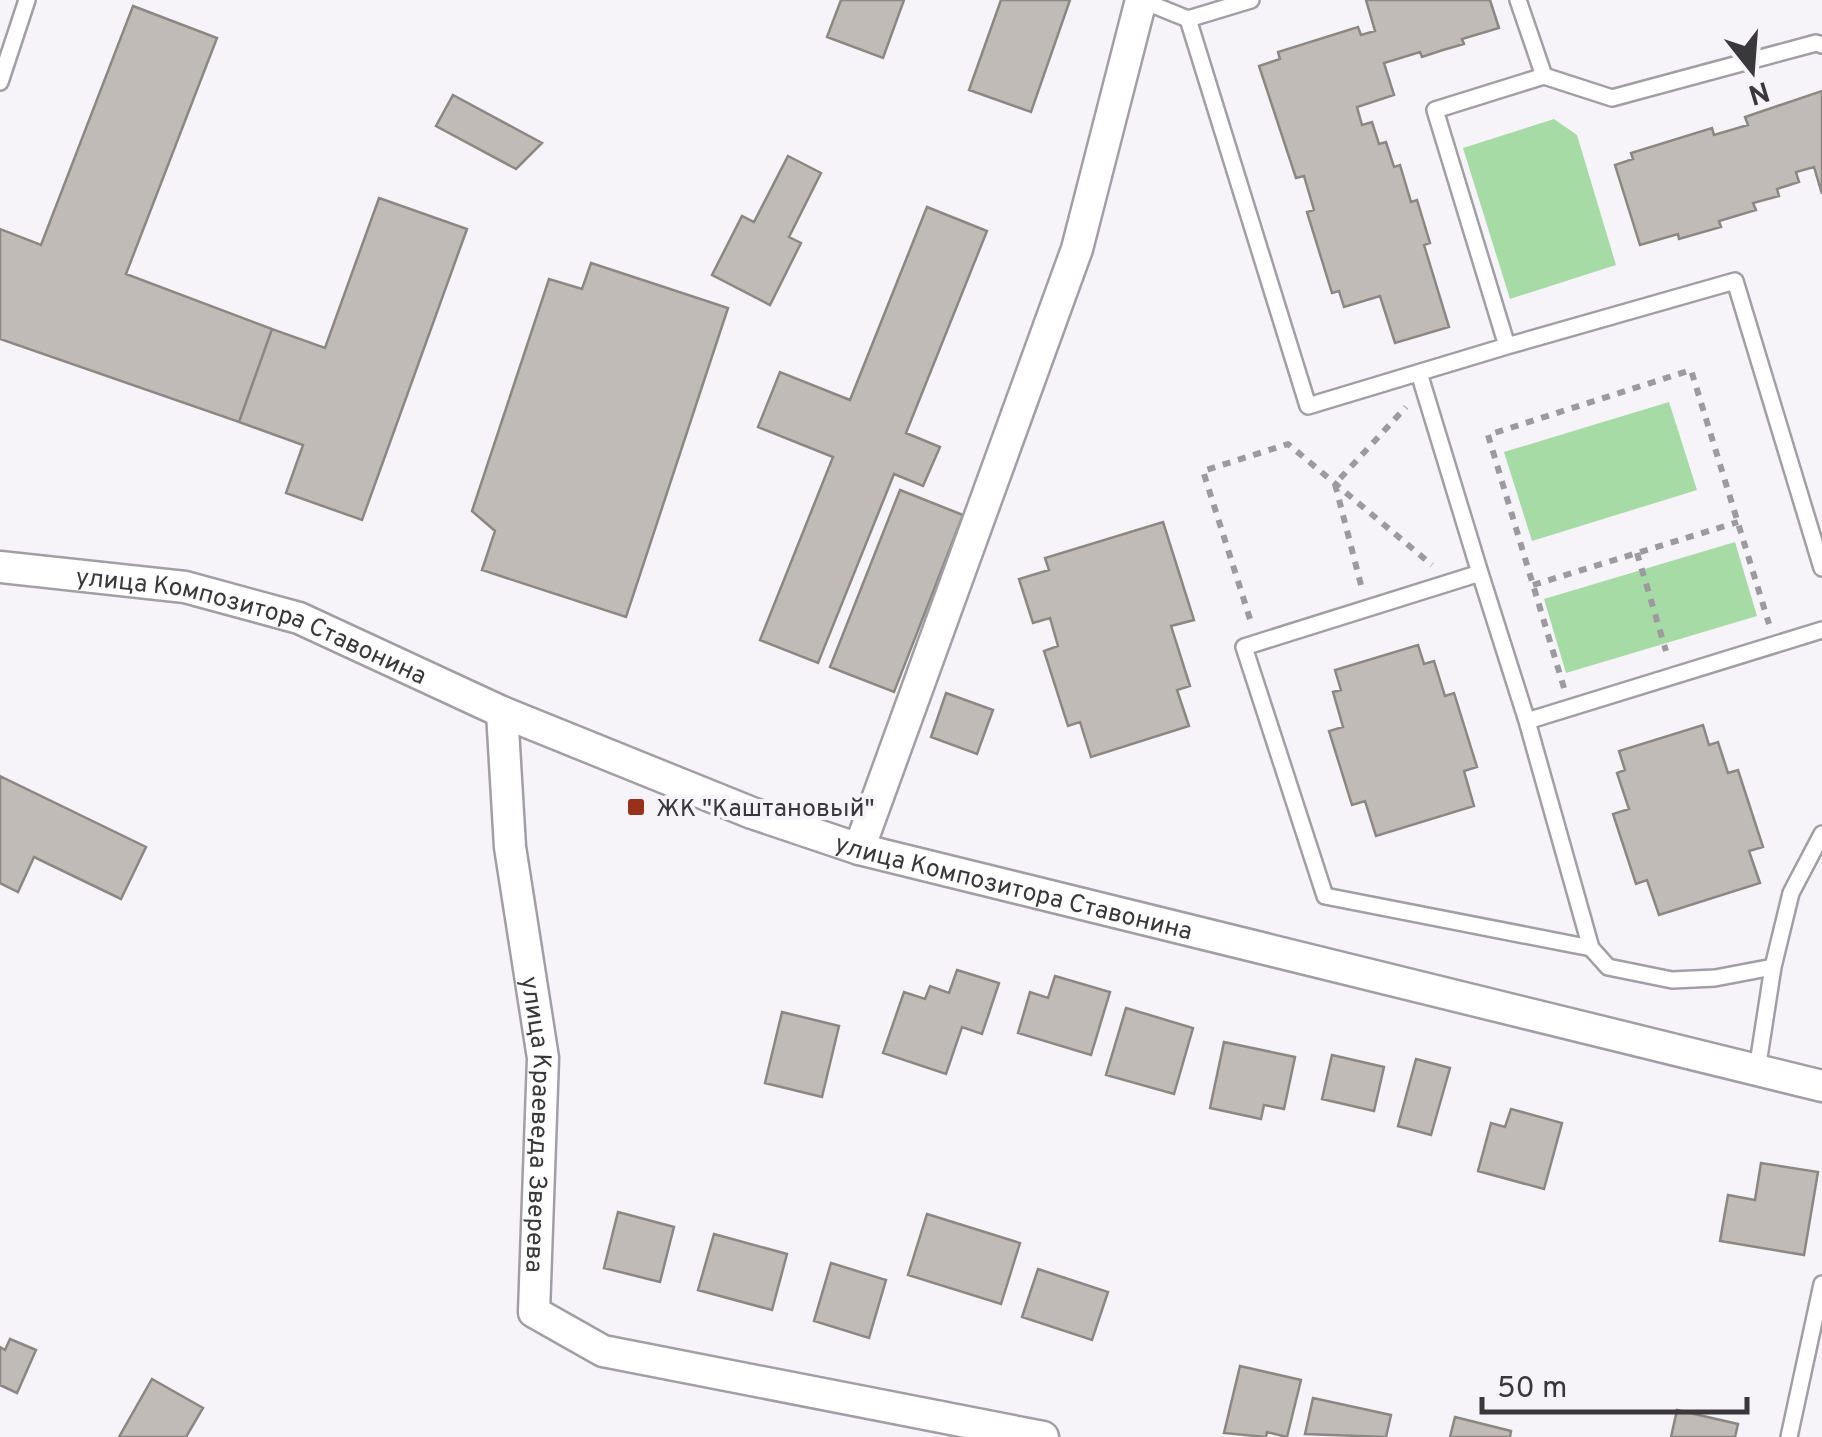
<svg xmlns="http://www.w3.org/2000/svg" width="1822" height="1437" viewBox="0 0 1822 1437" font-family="Overpass,sans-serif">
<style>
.green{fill:#a7dba5}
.building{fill:#c0bbb7;stroke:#8b8783;stroke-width:2.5}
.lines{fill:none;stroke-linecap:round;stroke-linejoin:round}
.lane-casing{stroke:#a29fa4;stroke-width:20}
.street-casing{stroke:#a29fa4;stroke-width:35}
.path{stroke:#9c9a9e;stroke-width:6;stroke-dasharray:8 8;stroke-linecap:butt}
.lane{stroke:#fff;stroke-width:15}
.street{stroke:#fff;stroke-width:30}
.poi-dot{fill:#993019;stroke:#f6f3f9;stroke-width:4}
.labels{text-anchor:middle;stroke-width:8;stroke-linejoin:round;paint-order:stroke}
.street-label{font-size:25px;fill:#39383a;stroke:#f6f3f9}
.poi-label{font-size:25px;fill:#39383a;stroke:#f6f3f9;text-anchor:start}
</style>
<rect width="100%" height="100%" fill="#f6f3f9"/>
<!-- green -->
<path class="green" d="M 1554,119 L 1577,135 L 1616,265 L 1510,299 L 1463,148 Z
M 1669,402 L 1697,490 L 1532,541 L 1504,452 Z
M 1735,542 L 1757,616 L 1566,673 L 1544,599 Z"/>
<!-- building -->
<path class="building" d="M 841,0 L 904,0 L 883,58 L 827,37 Z
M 1001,0 L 1070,0 L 1031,112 L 969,90 Z
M 1366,0 L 1490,0 L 1499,28 L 1462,39 L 1464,44 L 1443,50 L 1422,57 L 1420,52 L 1384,63 L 1394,95 L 1357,107 L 1362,125 L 1372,122 L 1379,144 L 1386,142 L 1394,167 L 1400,165 L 1411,202 L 1417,200 L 1430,243 L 1424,245 L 1449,327 L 1395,343 L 1380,296 L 1344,307 L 1339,291 L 1332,293 L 1307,212 L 1314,210 L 1304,176 L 1296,178 L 1259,66 L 1280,59 L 1278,52 L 1358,27 L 1361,35 L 1375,31 Z
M 133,6 L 217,38 L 126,274 L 272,329 L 239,422 L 0,339 L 0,229 L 41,245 Z
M 1822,91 L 1822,194 L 1814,167 L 1796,172 L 1799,182 L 1777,189 L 1779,196 L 1753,203 L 1756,210 L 1719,221 L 1721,227 L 1679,239 L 1678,234 L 1640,245 L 1615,165 L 1633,159 L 1631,153 L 1712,128 L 1714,135 L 1748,125 L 1745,117 Z
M 453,95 L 542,143 L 516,169 L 436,126 Z
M 788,156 L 821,173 L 789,237 L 801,243 L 770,305 L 712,275 L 742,216 L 754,222 Z
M 379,198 L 467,229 L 362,520 L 286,493 L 303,445 L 239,422 L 272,329 L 325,348 Z
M 927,207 L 987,231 L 906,433 L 940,447 L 923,486 L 894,474 L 818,663 L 760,640 L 833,457 L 758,427 L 780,372 L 850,400 Z
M 591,263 L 728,308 L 626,617 L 482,570 L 495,531 L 472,511 L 549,279 L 582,289 Z
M 900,490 L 963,515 L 894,692 L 830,667 Z
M 1163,522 L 1194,620 L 1171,626 L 1190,686 L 1177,690 L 1189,726 L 1091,757 L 1080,722 L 1068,726 L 1044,651 L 1058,646 L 1050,618 L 1033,623 L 1019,579 L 1049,570 L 1045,558 Z
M 1418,645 L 1424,664 L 1434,661 L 1445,696 L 1454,693 L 1477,767 L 1464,771 L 1474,806 L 1376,836 L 1365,801 L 1352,805 L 1329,731 L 1343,727 L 1333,692 L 1341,690 L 1335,670 Z
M 946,693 L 993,710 L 977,754 L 931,737 Z
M 1703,725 L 1709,745 L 1718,742 L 1728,773 L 1738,770 L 1763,847 L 1749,851 L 1760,883 L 1659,915 L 1647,880 L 1636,884 L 1613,814 L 1629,809 L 1617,773 L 1625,770 L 1619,751 Z
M 0,776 L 146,847 L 121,899 L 34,857 L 18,892 L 0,883 Z
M 957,970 L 999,983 L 982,1034 L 962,1027 L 946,1074 L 883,1053 L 904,992 L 925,999 L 930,986 L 949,993 Z
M 1055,976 L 1110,992 L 1091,1055 L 1018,1033 L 1030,992 L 1048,998 Z
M 1126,1008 L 1193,1028 L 1174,1094 L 1106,1075 Z
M 782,1012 L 839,1026 L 822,1097 L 765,1083 Z
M 1224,1042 L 1295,1057 L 1284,1109 L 1264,1105 L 1261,1119 L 1210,1108 Z
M 1332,1055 L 1384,1067 L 1374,1111 L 1322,1099 Z
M 1416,1059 L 1450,1068 L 1431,1135 L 1398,1126 Z
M 1511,1109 L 1562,1123 L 1544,1189 L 1478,1171 L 1491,1123 L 1505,1127 Z
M 1761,1163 L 1818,1172 L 1804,1255 L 1720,1241 L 1728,1195 L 1755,1200 Z
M 618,1212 L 674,1227 L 660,1282 L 604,1268 Z
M 927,1214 L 1020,1243 L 1001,1304 L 908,1275 Z
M 714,1234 L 787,1254 L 772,1310 L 698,1290 Z
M 831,1263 L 886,1280 L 869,1338 L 814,1321 Z
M 1038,1269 L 1108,1292 L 1092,1340 L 1022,1317 Z
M 10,1339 L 36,1350 L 17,1393 L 0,1385 L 0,1347 L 5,1350 Z
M 1240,1366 L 1301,1380 L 1287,1437 L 1267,1432 L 1266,1437 L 1224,1433 Z
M 152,1379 L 203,1408 L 186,1437 L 119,1437 Z
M 1313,1398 L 1391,1415 L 1386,1437 L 1305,1434 Z
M 1677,1410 L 1738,1424 L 1735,1437 L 1671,1437 Z
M 1455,1417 L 1511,1431 L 1510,1437 L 1450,1437 Z"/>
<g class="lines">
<!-- lane casing -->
<g class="lane-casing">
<path id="lane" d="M 1141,0 L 1188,19 L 1308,406 L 1507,346 L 1435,110 L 1544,76 L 1612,98 L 1816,43 L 1822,45
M 1518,0 L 1544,76
M 1188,19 L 1251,0
M 0,82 L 27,0
M 1507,346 L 1735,281 L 1822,568
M 1419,373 L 1480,573
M 1822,630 L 1527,721 L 1591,948 L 1608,967 L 1672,980 L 1715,978 L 1773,967 L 1791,893 L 1822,834
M 1527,721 L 1480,573 L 1244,647 L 1325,896 L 1591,948
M 1757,1070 L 1773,967
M 1789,1437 L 1822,1284"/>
</g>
<!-- street casing -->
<g class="street-casing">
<g id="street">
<path id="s1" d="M 0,567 L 185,587 L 299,618 L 502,712 L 752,813 L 859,849 L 1822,1086"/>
<path id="s2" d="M 502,712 L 510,847 L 543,1058 L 534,1312 L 603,1351 L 1043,1437"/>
<path d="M 859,849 L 1077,249 L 1141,0"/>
</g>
</g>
<!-- path -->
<path class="path" d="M 1637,553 L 1666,651
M 1361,585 L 1335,484 L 1406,407
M 1533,585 L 1738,522
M 1250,619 L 1203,471 L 1288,444 L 1432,565
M 1564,688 L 1488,435 L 1691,370 L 1769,624"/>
<!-- lane -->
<use href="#lane" class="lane"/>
<!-- street -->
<use href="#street" class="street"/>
</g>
<!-- markers -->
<rect class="poi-dot" x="626" y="797" width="20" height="20" rx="5"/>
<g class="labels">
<!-- street labels -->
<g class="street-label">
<text dy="9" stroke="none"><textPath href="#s1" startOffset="260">улица Композитора Ставонина</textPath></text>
<text dy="9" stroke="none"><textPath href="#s1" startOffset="1070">улица Композитора Ставонина</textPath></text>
<text dy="9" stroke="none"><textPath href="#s2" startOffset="415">улица Краеведа Зверева</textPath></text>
</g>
<!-- poi labels -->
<g class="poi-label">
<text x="656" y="816">ЖК "Каштановый"</text>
</g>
</g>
<!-- north arrow -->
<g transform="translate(1752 70) rotate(163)" stroke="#f6f3f9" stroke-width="8" paint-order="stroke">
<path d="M0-8L18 38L0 25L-18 38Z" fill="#39383a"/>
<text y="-15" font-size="28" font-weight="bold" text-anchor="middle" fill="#39383a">N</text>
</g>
<!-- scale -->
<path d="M1482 1397v15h265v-15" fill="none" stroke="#39383a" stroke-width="5"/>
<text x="1497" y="1397" font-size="30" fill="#39383a" stroke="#f6f3f9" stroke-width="8" paint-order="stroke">50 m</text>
</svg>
